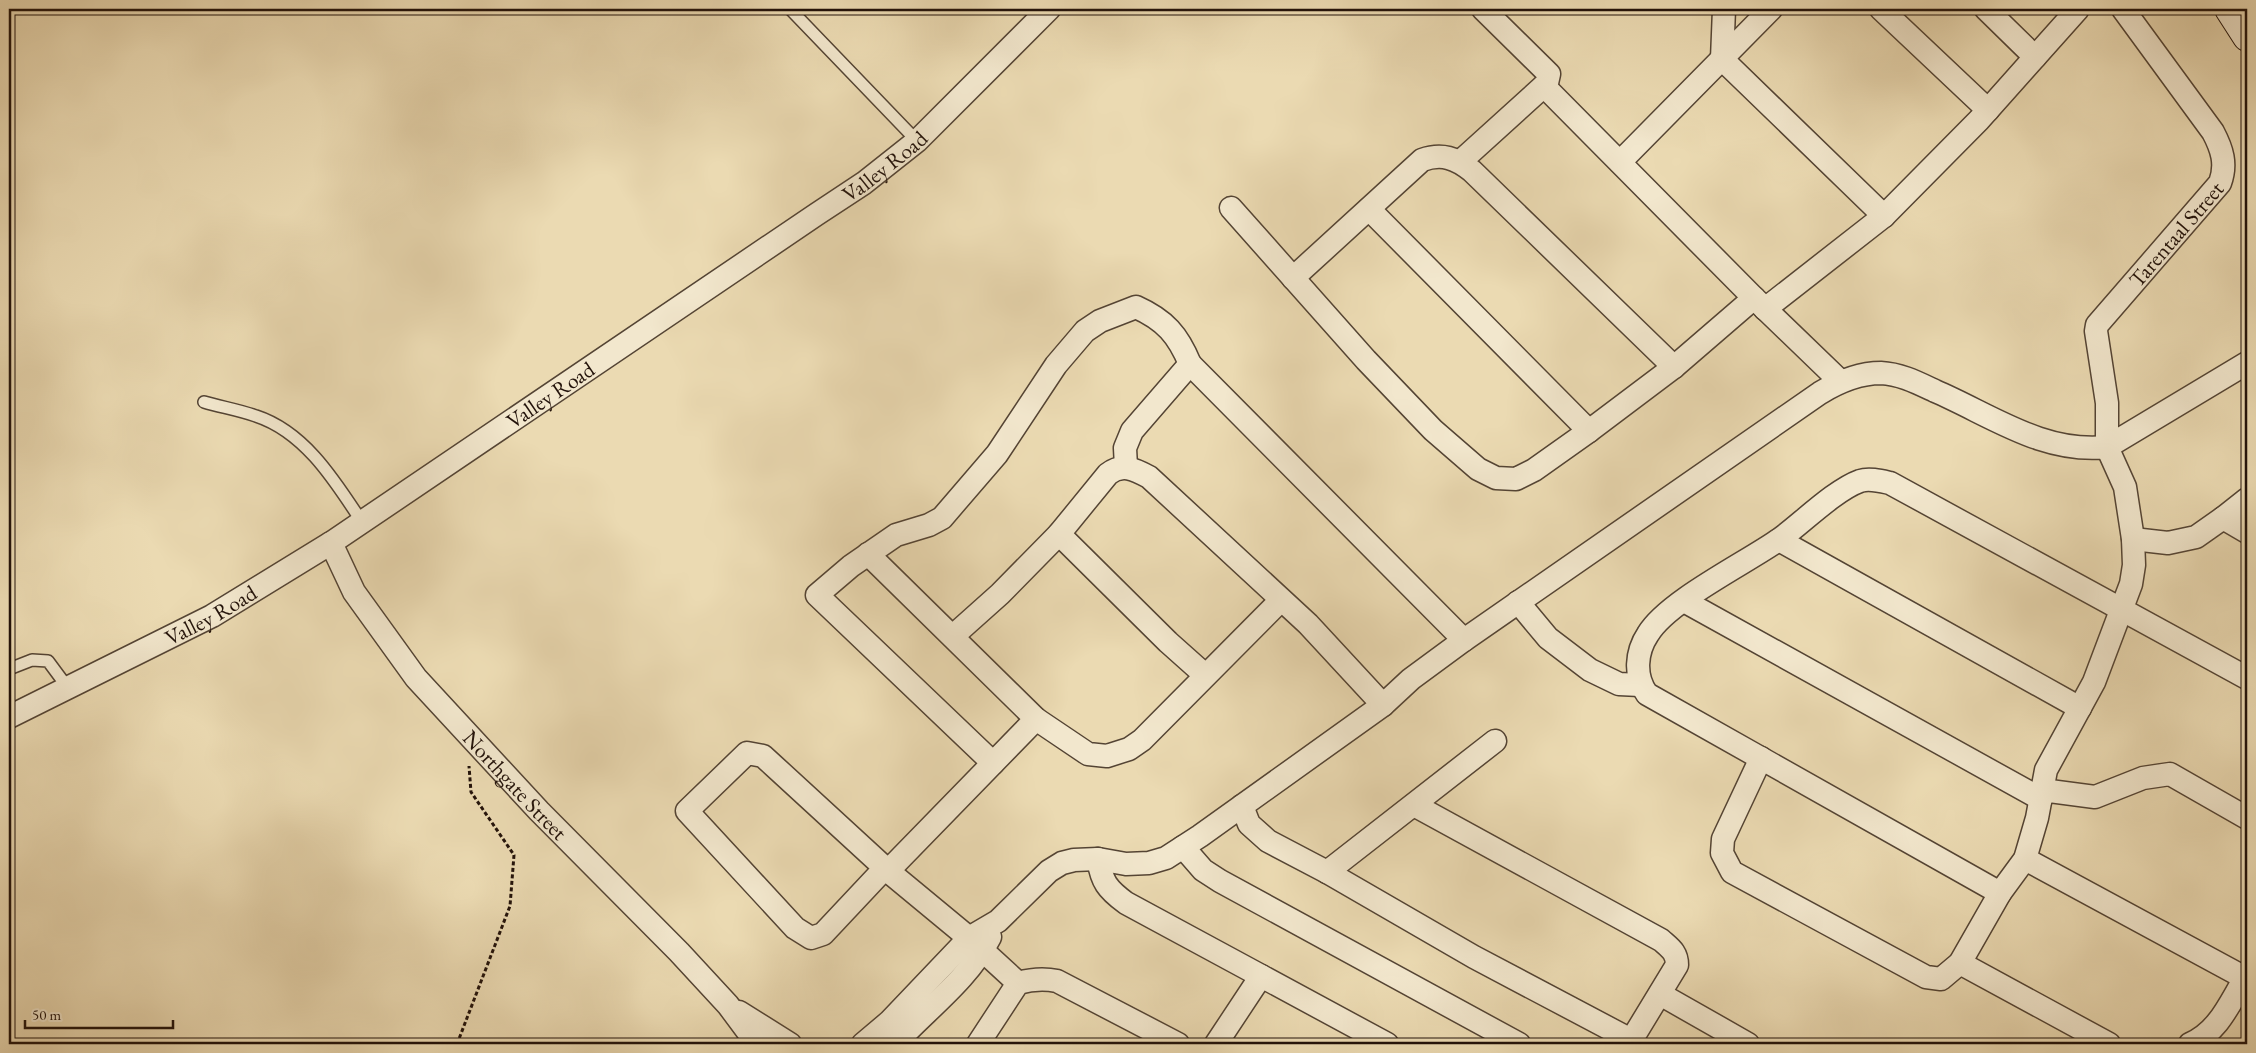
<svg xmlns="http://www.w3.org/2000/svg" width="2256" height="1053" viewBox="0 0 2256 1053" font-family="'EB Garamond',serif">
<style>
.lines{fill:none;stroke-linecap:round;stroke-linejoin:round}
.lane-casing{stroke:#544434;stroke-width:14}
.street-casing{stroke:#544434;stroke-width:25}
.secondary-casing{stroke:#22120a;stroke-width:30}
.path{stroke:#22120a;stroke-width:3;stroke-dasharray:4 2.5;stroke-linecap:butt}
.lane{stroke:#f2e7cd;stroke-width:11}
.street{stroke:#f2e7cd;stroke-width:22}
.secondary{stroke:#f2e7cd;stroke-width:28}
.labels{text-anchor:middle;stroke-width:4;stroke-linejoin:round;paint-order:stroke}
.street-label{font-size:22px;fill:#22120a;stroke:#f2e7cd}
</style>
<rect width="100%" height="100%" fill="#ebdab2"/>
<filter id="stains"><feTurbulence type="fractalNoise" baseFrequency=".004" numOctaves="4"/><feColorMatrix values="0 0 0 0 .2 0 0 0 0 .09 0 0 0 0 .02 0 0 0 .5 -.17"/></filter>
<radialGradient id="worn" r=".72"><stop offset=".6" stop-color="#630" stop-opacity="0"/><stop offset="1" stop-color="#630" stop-opacity=".3"/></radialGradient>
<g class="lines">
<!-- lane casing -->
<g class="lane-casing">
<path id="lane" d="M 790,9 L 917,141
M 204,402 C 221,407 239,410 256,416 C 305,432 335,481 362,522
M 9,669 L 32,660 L 48,661 L 68,688"/>
</g>
<!-- street casing -->
<g class="street-casing">
<g id="street">
<path d="M 1724,9 L 1722,59 L 1884,216"/>
<path d="M 1881,9 L 1988,110"/>
<path d="M 1986,9 L 2035,57"/>
<path d="M 1544,86 L 1754,298 L 1840,381"/>
<path d="M 1461,161 L 1547,83 L 1549,74 L 1483,9"/>
<path d="M 1620,162 L 1771,9"/>
<path d="M 1231,208 L 1366,360 L 1433,430 L 1478,469 L 1496,478 L 1516,479 L 1534,470 L 1589,431 L 1674,367 L 1754,298"/>
<path d="M 1369,209 L 1589,431"/>
<path d="M 1293,278 L 1422,160 C 1442,153 1456,158 1472,171 L 1674,367"/>
<path d="M 1765,309 L 1884,216 L 1979,120 L 2078,9"/>
<path d="M 1190,364 L 1464,640"/>
<path d="M 2223,518 L 2247,499"/>
<path d="M 1059,534 L 1168,642 L 1205,675"/>
<path d="M 2133,539 L 2168,543 L 2196,537 L 2223,518 L 2247,532"/>
<path d="M 1779,540 L 2080,708"/>
<path id="s1" d="M 331,543 L 354,592 L 416,678 L 539,811 L 679,952 L 728,1005 L 757,1044"/>
<path d="M 868,554 L 1036,719 L 1088,754 L 1107,756 L 1129,749 L 1142,740 L 1281,600"/>
<path d="M 1684,601 L 2041,799"/>
<path d="M 1518,602 L 1548,638 L 1590,670 L 1619,684 L 1640,685"/>
<path d="M 953,636 L 1000,594 L 1059,534 L 1108,474 C 1122,463 1134,469 1149,477 L 1308,624 L 1383,705"/>
<path id="s2" d="M 9,717 L 212,616 L 331,543 L 817,214 L 864,183 L 917,141 L 1049,9"/>
<path id="s3" d="M 1761,758 L 1723,839 L 1722,853 L 1732,872 L 1926,977 L 1941,979 L 1960,963 L 2000,893 L 2025,859 L 2037,818 L 2046,770 L 2094,682 L 2131,584 L 2134,565 L 2133,539 L 2125,487 L 2107,447 L 2107,403 L 2096,331 L 2097,325 L 2220,183 C 2227,164 2222,149 2213,132 L 2123,9"/>
<path d="M 993,763 L 817,595 L 851,566 L 896,535 L 929,525 L 942,518 L 997,454 L 1056,365 L 1085,331 L 1100,321 L 1136,307 C 1165,320 1178,335 1190,364 L 1132,431 L 1125,448 L 1126,467"/>
<path d="M 2042,790 L 2095,797 L 2143,778 L 2170,774 L 2247,818"/>
<path d="M 1414,805 L 1661,940 C 1670,948 1677,952 1677,965 L 1629,1044"/>
<path d="M 1242,806 L 1249,824 L 1268,841 L 1327,872 L 1474,957 L 1631,1040"/>
<path d="M 1183,847 L 1203,870 L 1220,881 L 1519,1044"/>
<path d="M 1098,859 C 1102,882 1107,889 1126,903 L 1387,1044"/>
<path d="M 2025,859 L 2247,979"/>
<path d="M 885,868 L 823,934 L 811,938 L 795,928 L 687,811 L 747,753 L 763,756 L 775,767 L 885,868 L 888,871 L 969,938 L 1018,983"/>
<path d="M 888,871 L 1036,719"/>
<path d="M 1327,872 L 1495,741"/>
<path d="M 2000,893 L 1647,694 C 1634,676 1636,652 1648,634 C 1668,601 1746,563 1780,539 C 1802,523 1835,490 1860,481 C 1869,478 1881,481 1890,483 L 2247,678"/>
<path d="M 1960,963 L 2109,1044"/>
<path d="M 1660,994 L 1748,1044"/>
<path d="M 739,1012 L 790,1044"/>
<path d="M 863,1044 L 889,1022 L 969,938 L 998,921 L 1049,871 L 1062,863 L 1074,860 L 1098,859 L 1126,864 L 1149,863 L 1166,858 L 1200,836 L 1383,705 L 1411,679 L 1464,640 L 1820,393 C 1838,382 1859,373 1881,373 C 1901,374 1918,383 1935,391 C 1991,415 2043,454 2107,447 L 2247,363"/>
<path d="M 895,1044 C 927,1009 968,980 990,937"/>
<path d="M 978,1044 L 1018,983 C 1032,979 1043,978 1057,981 L 1178,1044"/>
<path d="M 1216,1044 L 1261,976"/>
<path d="M 2190,1044 C 2219,1031 2229,1004 2245,978"/>
</g>
</g>
<!-- secondary casing -->
<g class="secondary-casing">
<path id="secondary" d="M 2229,9 L 2247,37"/>
</g>
<!-- path -->
<path class="path" d="M 457,1044 L 510,906 L 514,855 L 471,792 L 469,766"/>
<!-- lane -->
<use href="#lane" class="lane"/>
<!-- street -->
<use href="#street" class="street"/>
<!-- secondary -->
<use href="#secondary" class="secondary"/>
</g>
<g class="labels">
<!-- street labels -->
<g class="street-label">
<text dy="8" stroke="none"><textPath href="#s2" startOffset="1036">Valley Road</textPath></text>
<text dy="8" stroke="none"><textPath href="#s3" startOffset="1190">Tarentaal Street</textPath></text>
<text dy="8" stroke="none"><textPath href="#s2" startOffset="631">Valley Road</textPath></text>
<text dy="8" stroke="none"><textPath href="#s2" startOffset="226">Valley Road</textPath></text>
<text dy="8" stroke="none"><textPath href="#s1" startOffset="306">Northgate Street</textPath></text>
</g>
</g>
<!-- margin -->
<rect width="2256" height="1053" fill="none" stroke="#ebdab2" stroke-width="30"/>
<rect x="10" y="10" width="2236" height="1033" fill="none" stroke="#22120a" stroke-width="2.5"/>
<rect x="15" y="15" width="2226" height="1023" fill="none" stroke="#22120a"/>
<!-- scale -->
<path d="M25 1020v8h148v-8" fill="none" stroke="#22120a" stroke-width="2.5"/>
<text x="32" y="1020" font-size="15" fill="#22120a" stroke="#f2e7cd" stroke-width="4" paint-order="stroke">50 m</text>
<rect width="100%" height="100%" filter="url(#stains)"/>
<rect width="100%" height="100%" fill="url(#worn)"/>
</svg>
